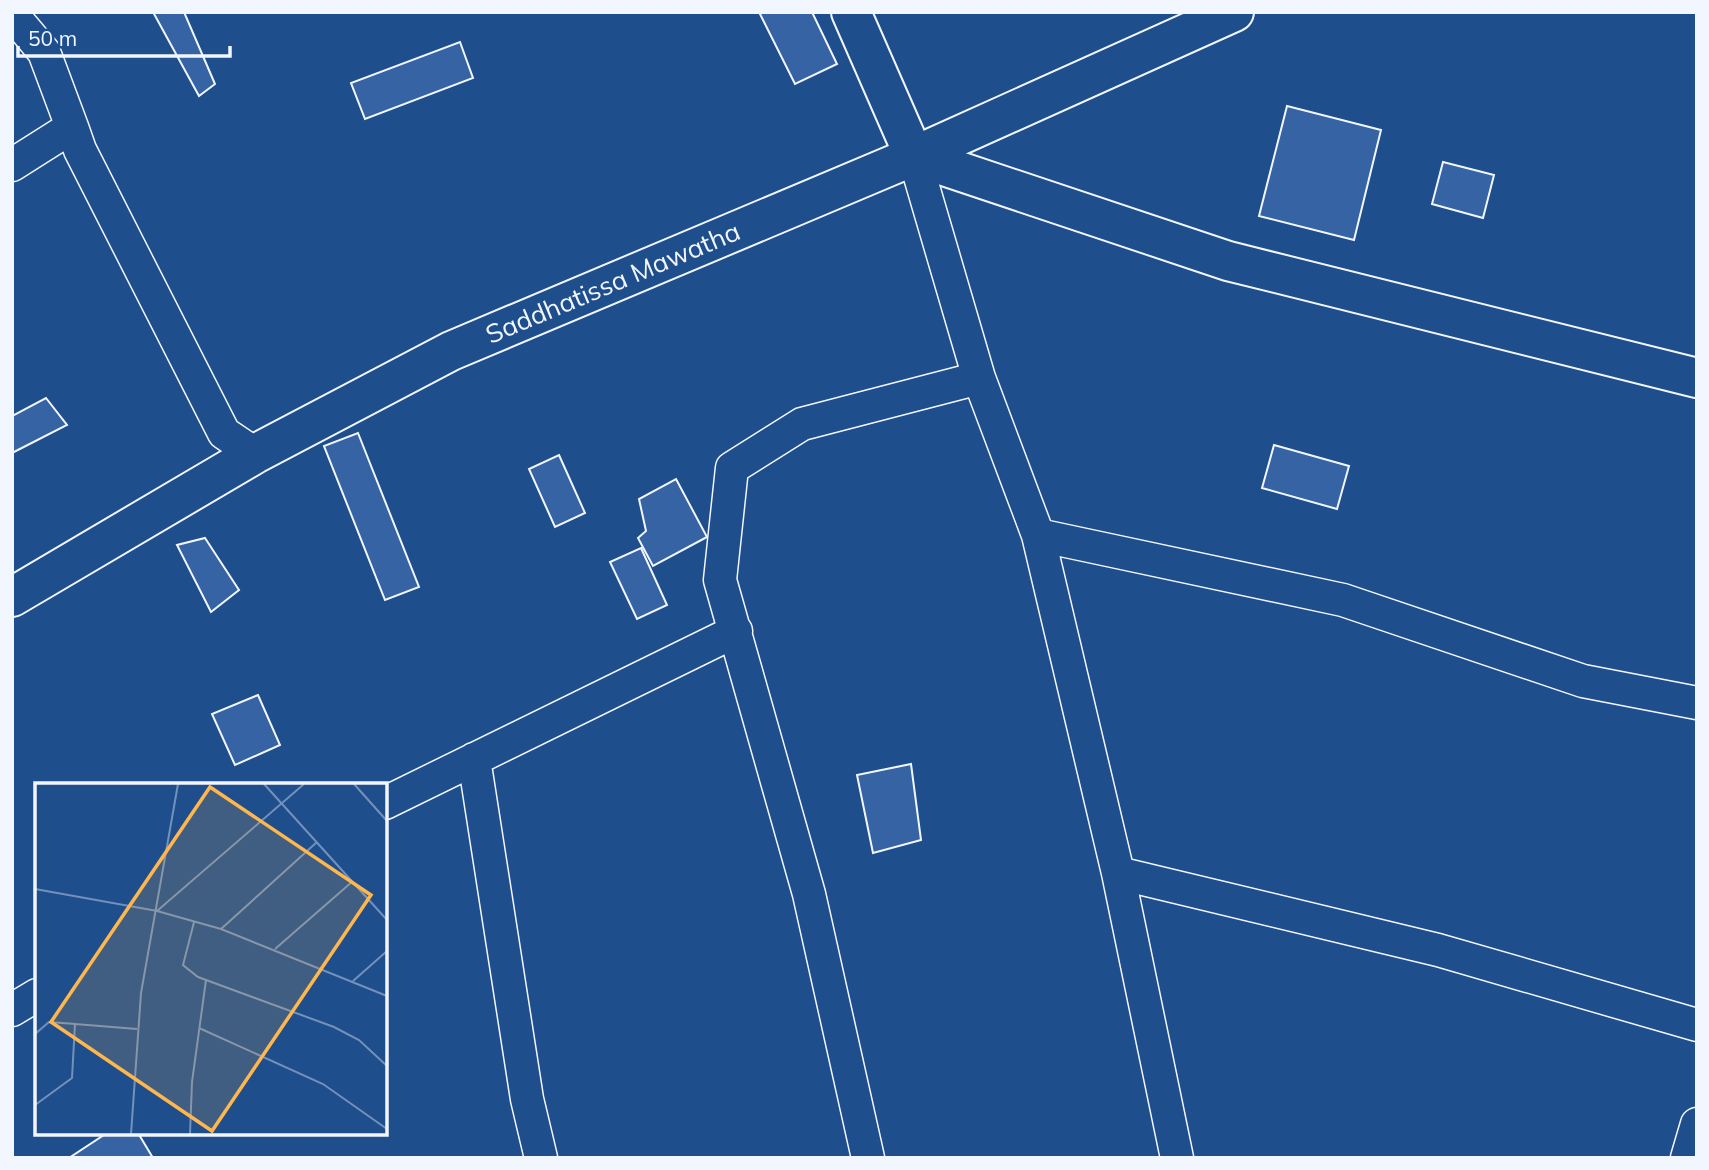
<svg xmlns="http://www.w3.org/2000/svg" width="1709" height="1170" viewBox="0 0 1709 1170" font-family="Mulish,sans-serif">
<style>
.building{fill:#3563a3;stroke:#f2f6ff;stroke-width:2}
.lines{fill:none;stroke-linecap:round;stroke-linejoin:round}
.minor-casing{stroke:#f2f6ff;stroke-width:35}
.major-casing{stroke:#f2f6ff;stroke-width:42}
.minor{stroke:#1f4e8c;stroke-width:32}
.major{stroke:#1f4e8c;stroke-width:38}
.labels{text-anchor:middle;stroke-width:5;stroke-linejoin:round;paint-order:stroke}
.street-label{font-size:26px;fill:#f2f6ff;stroke:#1f4e8c}
.inset-road{fill:none;stroke:#7391ba;stroke-width:2}
.view{fill:#ffb74d;fill-opacity:0.15;stroke:#ffb74d;stroke-width:3.5}
.inset-edge{fill:none;stroke:#f2f6ff;stroke-width:3.5}
</style>
<rect width="100%" height="100%" fill="#1f4e8c"/>
<!-- building -->
<path class="building" d="M 153,12 L 184,12 L 215,84 L 199,96 Z
M 759,12 L 812,12 L 837,64 L 795,84 Z
M 460,42 L 473,78 L 365,119 L 351,83 Z
M 1287,106 L 1381,130 L 1354,240 L 1259,216 Z
M 1443,162 L 1494,175 L 1483,218 L 1432,204 Z
M 46,398 L 67,425 L 12,453 L 12,416 Z
M 358,433 L 419,587 L 385,600 L 324,446 Z
M 1274,445 L 1349,466 L 1337,509 L 1262,488 Z
M 559,455 L 585,513 L 555,527 L 529,469 Z
M 676,479 L 707,537 L 653,566 L 638,538 L 646,531 L 639,499 Z
M 205,538 L 239,590 L 211,612 L 177,545 Z
M 641,548 L 667,605 L 637,619 L 610,562 Z
M 258,695 L 280,745 L 235,765 L 212,714 Z
M 911,764 L 921,840 L 873,853 L 857,775 Z
M 107,1133 L 138,1133 L 153,1158 L 69,1158 Z"/>
<g class="lines">
<!-- minor casing -->
<g class="minor-casing">
<path id="minor" d="M 12,14 L 44,52 L 72,127 L 12,165
M 72,127 L 80,150 L 224,433 L 255,454
M 914,156 L 979,378 L 1038,535 L 1118,873 L 1177,1158
M 1038,535 L 1343,600 L 1583,681 L 1697,703
M 474,759 L 527,1099 L 541,1158
M 385,803 L 736,631
M 1118,873 L 1438,950 L 1697,1025
M 12,1010 L 37,995
M 868,1158 L 809,894 L 720,580 L 732,468 L 802,424 L 979,378
M 1687,1158 L 1697,1124"/>
</g>
<!-- major casing -->
<g class="major-casing">
<g id="major">
<path d="M 851,12 L 914,156 L 1228,261 L 1697,378"/>
<path id="s1" d="M 12,597 L 255,454 L 451,351 L 914,156 L 1234,12"/>
</g>
</g>
<!-- minor -->
<use href="#minor" class="minor"/>
<!-- major -->
<use href="#major" class="major"/>
</g>
<g class="labels">
<!-- street labels -->
<g class="street-label">
<text dy="9" stroke="none"><textPath href="#s1" startOffset="679">Saddhatissa Mawatha</textPath></text>
</g>
</g>
<!-- overview -->
<g transform="translate(35 783)">
<rect width="352" height="352" fill="#1f4e8c"/>
<path class="inset-road" d="M 229,1 L 352,137M 319,1 L 352,38M 0,106 L 122,128 L 269,1M 122,128 L 186,146 L 352,213M 159,139 L 148,182 L 163,194 L 299,244 L 324,257 L 352,283M 186,146 L 282,59M 240,166 L 318,98M 318,198 L 352,168M 40,241 L 102,246M 164,245 L 288,301 L 352,346M 0,251 L 14,239 L 40,241 L 37,295 L 0,322M 96,351 L 106,210 L 143,1M 155,351 L 157,299 L 171,197"/>
<path class="view" d="M 175,4 L 336,112 L 177,348 L 16,239 Z"/>
<rect width="352" height="352" class="inset-edge"/>
</g>
<!-- border -->
<rect width="1709" height="1170" fill="none" stroke="#f2f6ff" stroke-width="28"/>
<!-- scale -->
<path d="M18 46v10h212v-10" fill="none" stroke="#f2f6ff" stroke-width="3.5"/>
<text x="28" y="46" font-size="21" fill="#f2f6ff" stroke="#1f4e8c" stroke-width="5" paint-order="stroke">50 m</text>
</svg>
